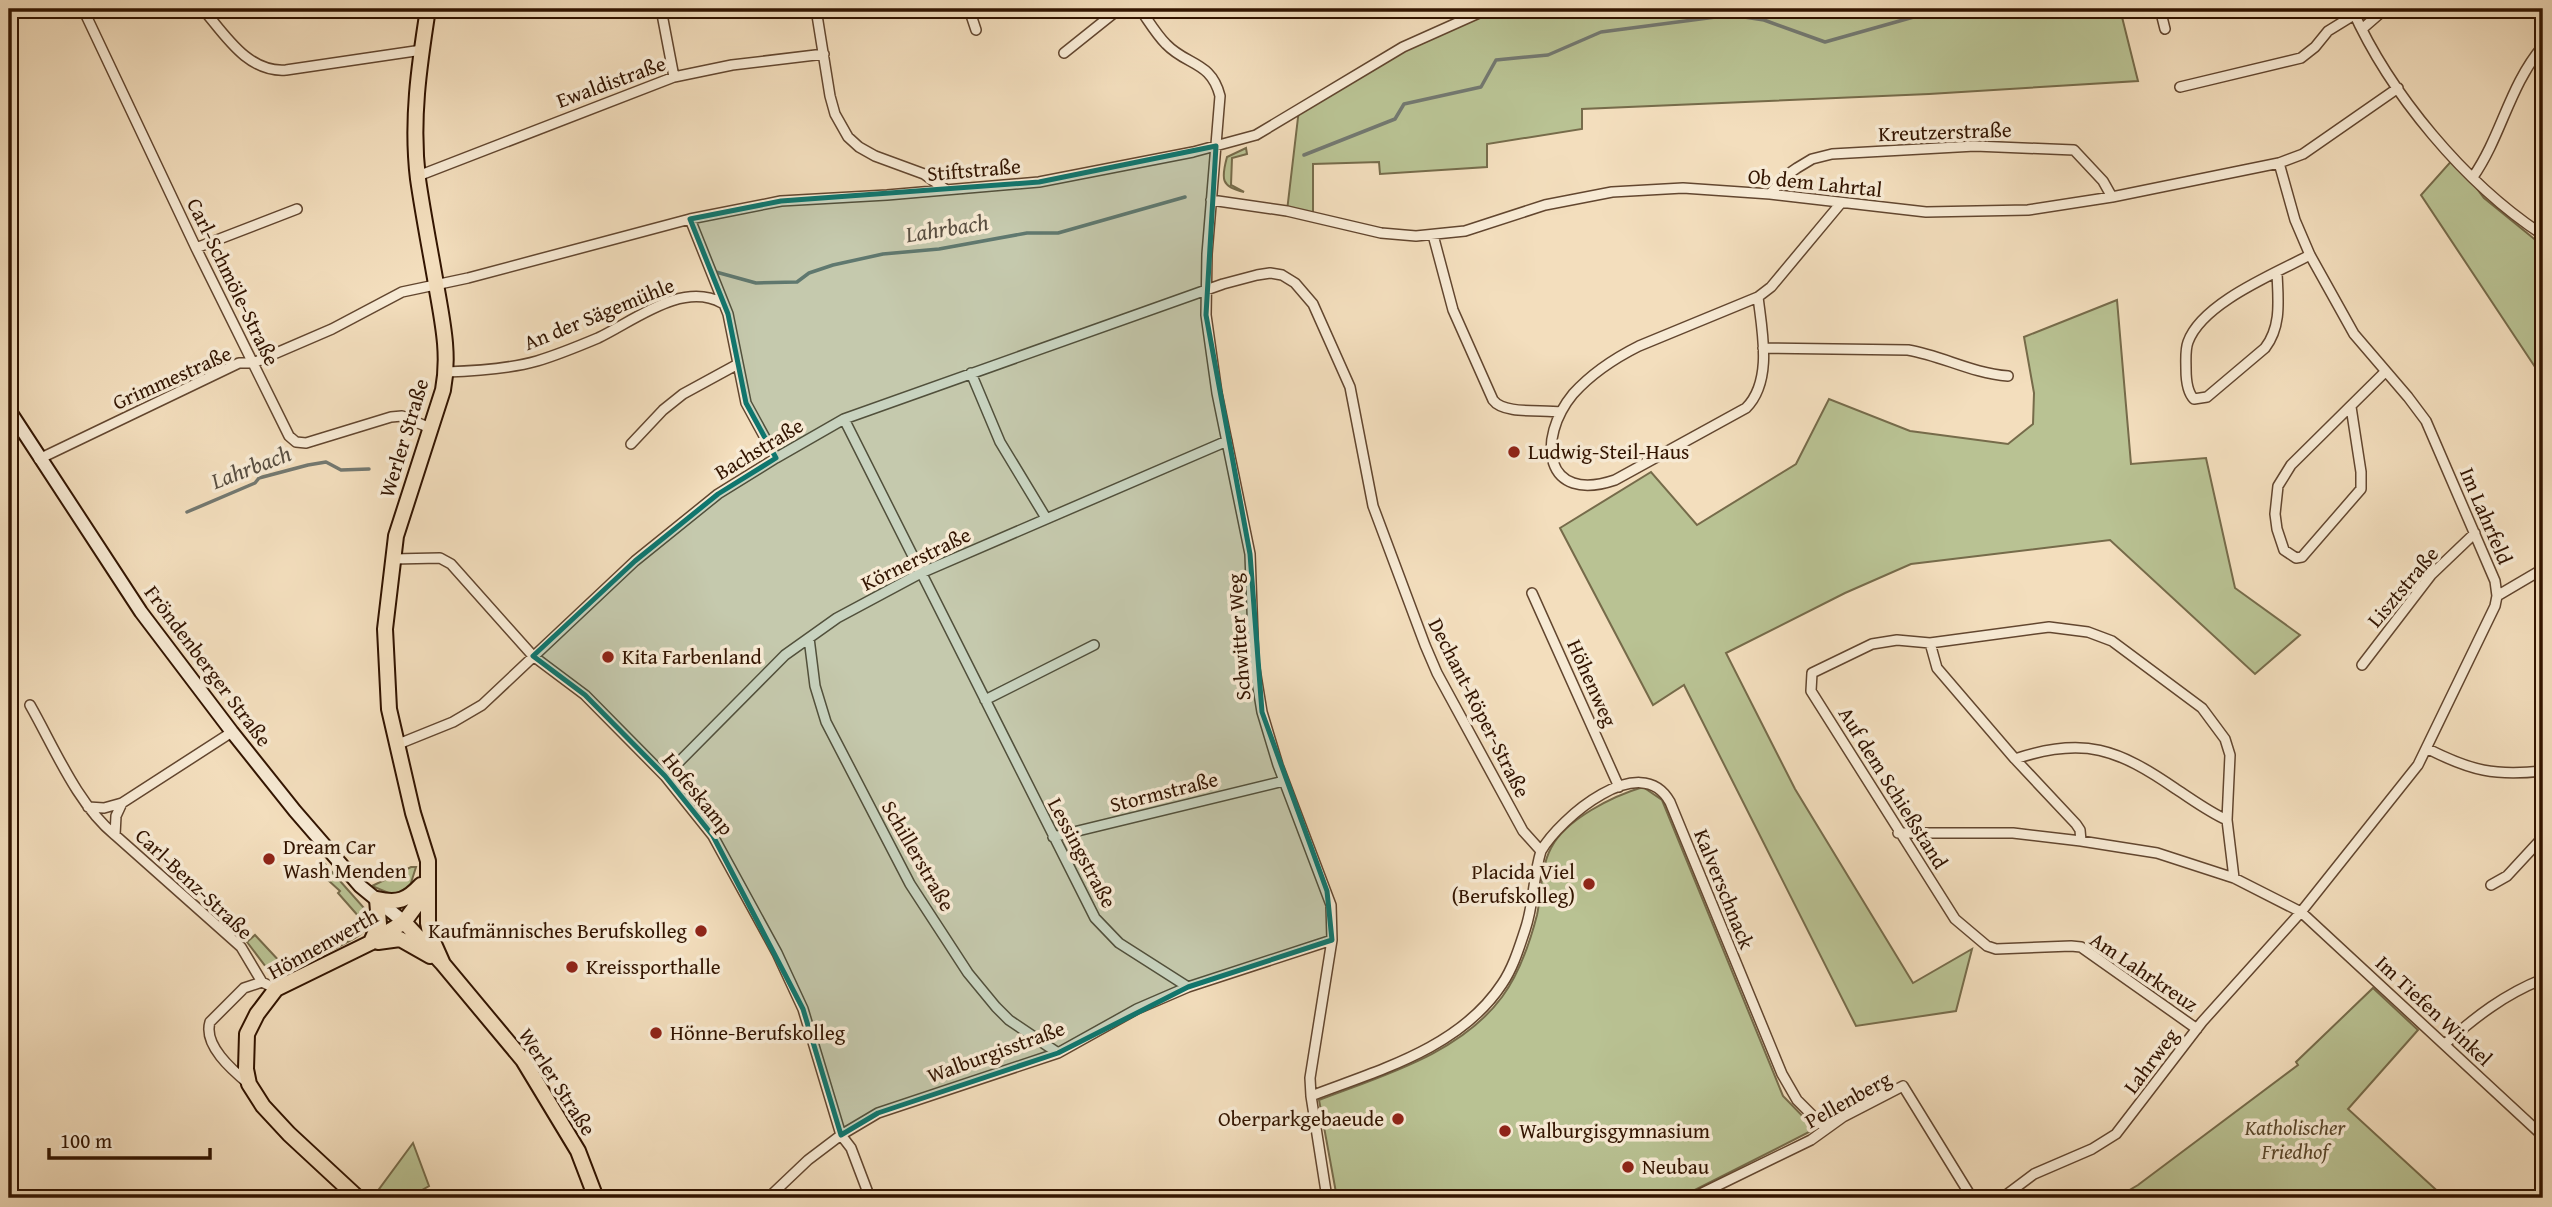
<svg xmlns="http://www.w3.org/2000/svg" width="2552" height="1207" viewBox="0 0 2552 1207" font-family="'Gentium Book Plus',serif">
<style>
.green{fill:#b9c293;stroke:#766b4a;stroke-width:2}
.lines{fill:none;stroke-linecap:round;stroke-linejoin:round}
.stream{stroke:#737870;stroke-width:3.5}
.minor-casing{stroke:#62462f;stroke-width:12}
.secondary-casing{stroke:#321400;stroke-width:16}
.primary-casing{stroke:#321400;stroke-width:18}
.minor{stroke:#f7ead4;stroke-width:9}
.secondary{stroke:#f7ead4;stroke-width:12}
.primary{stroke:#f3debd;stroke-width:14}
.marked{fill:#0f766e;fill-opacity:0.2;stroke:#0f766e;stroke-width:5;stroke-linejoin:round}
.poi-dot{fill:#8f2418;stroke:#f7ead4;stroke-width:2.5}
.labels{text-anchor:middle;stroke-width:7;stroke-linejoin:round;paint-order:stroke}
.street-label{font-size:21px;fill:#321400;stroke:#f7ead4}
.poi-label{font-size:21px;fill:#321400;stroke:#f7ead4;text-anchor:start}
.park-label{font-size:21px;font-style:italic;fill:#5a482c;stroke:#f7ead4}
.water-label{font-size:23px;font-style:italic;fill:#584e41;stroke:#f7ead4}
</style>
<rect width="100%" height="100%" fill="#f3debd"/>
<filter id="stains"><feTurbulence type="fractalNoise" baseFrequency=".00286" numOctaves="4"/><feColorMatrix values="0 0 0 0 .2 0 0 0 0 .09 0 0 0 0 .02 0 0 0 .5 -.17"/></filter>
<radialGradient id="worn" r=".72"><stop offset=".6" stop-color="#630" stop-opacity="0"/><stop offset="1" stop-color="#630" stop-opacity=".3"/></radialGradient>
<!-- green -->
<path class="green" d="M 1502,9 L 2120,9 L 2138,81 L 1929,94 L 1582,109 L 1582,129 L 1487,144 L 1487,167 L 1380,174 L 1379,162 L 1313,164 L 1313,217 L 1287,211 L 1299,109 L 1403,47 L 1457,23 Z
M 1246,148 L 1247,154 L 1232,158 L 1231,185 L 1244,192 C 1221,187 1221,179 1227,157 Z
M 2454,158 L 2484,198 L 2543,246 L 2543,379 L 2421,195 Z
M 2117,300 L 2131,464 L 2206,458 L 2235,588 L 2300,635 L 2255,674 L 2110,540 L 1911,564 L 1845,593 L 1726,653 L 1795,789 L 1913,983 L 1972,949 L 1956,1011 L 1856,1026 L 1684,685 L 1653,705 L 1560,528 L 1651,472 L 1697,525 L 1796,464 L 1829,399 L 1910,431 L 2008,444 L 2033,424 L 2034,393 L 2024,337 Z
M 1643,787 L 1662,800 L 1783,1096 L 1815,1129 L 1679,1198 L 1337,1198 L 1319,1100 C 1381,1076 1460,1054 1502,997 C 1519,974 1530,942 1537,915 C 1542,892 1540,869 1551,848 C 1566,819 1613,796 1643,787 Z
M 325,864 L 364,908 C 376,931 357,937 340,946 L 337,932 L 343,934 L 360,918 L 338,893 L 340,891 L 317,870 Z
M 411,867 L 416,867 L 410,886 L 401,893 L 391,894 L 372,886 Z
M 255,935 L 282,964 L 288,958 L 292,963 L 335,941 L 338,947 L 278,974 L 269,971 L 247,942 Z
M 2373,988 L 2418,1030 L 2348,1109 L 2445,1198 L 2116,1198 L 2138,1185 L 2298,1065 L 2296,1062 Z
M 413,1143 L 429,1186 L 408,1198 L 376,1198 L 374,1196 Z"/>
<g class="lines">
<!-- stream -->
<path class="stream" d="M 1304,155 L 1395,119 L 1404,104 L 1481,87 L 1496,60 L 1548,55 L 1601,32 L 1731,15 L 1764,20 L 1825,42 L 1942,9
M 716,272 L 756,283 L 797,282 L 809,273 L 833,265 L 883,254 L 939,249 L 1027,233 L 1058,233 L 1185,197
M 187,512 L 255,483 L 259,478 L 308,465 L 326,462 L 341,470 L 369,469"/>
<!-- minor casing -->
<g class="minor-casing">
<path id="minor" d="M 83,9 L 196,248 L 289,436 L 296,442 L 306,443 L 391,417 L 402,416 L 430,428
M 203,9 C 225,35 248,73 286,70 L 422,50
M 661,9 L 674,77
M 816,9 L 830,96 L 835,114 L 848,137 L 859,147 L 875,156 L 924,174 L 945,189
M 969,9 L 976,30
M 1140,9 C 1148,20 1156,34 1166,44 C 1187,66 1211,61 1220,96 L 1207,254 L 1206,315 L 1217,393 L 1250,554 L 1254,663 L 1262,712 L 1278,765 L 1331,905 L 1332,940 L 1310,1078 L 1311,1096 L 1327,1198
M 2160,9 L 2165,29
M 2352,9 C 2390,94 2465,184 2543,235
M 2362,29 L 2385,9
M 1064,53 L 1119,9
M 2180,87 L 2301,58 L 2315,47 L 2328,31 L 2354,15
M 418,176 L 674,77 L 732,65 L 824,54
M 2473,177 C 2502,135 2509,86 2543,46
M 1770,194 L 1784,177 L 1797,168 L 1812,159 L 1832,154 L 1975,146 L 2074,150 L 2103,181 L 2112,197
M 1211,200 L 1287,211 L 1381,233 L 1416,236 L 1465,231 L 1545,205 L 1612,192 L 1683,188 L 1770,194 L 1926,212 L 2028,210 L 2112,197 L 2279,163 L 2303,154 L 2398,88
M 690,219 L 728,314 L 746,403 L 776,458
M 1433,235 L 1453,310 L 1493,400 C 1504,415 1543,409 1561,412
M 196,248 L 297,209
M 2277,273 C 2278,299 2282,326 2265,348 L 2207,397 L 2194,399 C 2187,392 2186,380 2186,369 C 2186,360 2185,350 2188,342 C 2202,303 2274,274 2310,255
M 1758,297 C 1762,331 1773,381 1746,408 L 1615,480 C 1544,504 1536,439 1573,394 C 1591,374 1615,358 1639,346 L 1758,297 L 1771,287 L 1841,203
M 1763,348 L 1908,350 C 1943,356 1971,373 2008,376
M 446,372 C 476,371 509,369 537,361 C 557,355 579,346 598,338 C 634,321 682,281 722,303
M 971,373 L 1000,442 L 1046,518
M 2351,407 L 2361,472 L 2361,489 L 2302,557 L 2296,558 L 2284,550 L 2277,529 L 2275,514 L 2278,486 L 2291,465 L 2385,372
M 844,419 L 1095,918 L 1119,943 L 1188,987
M 631,444 L 663,410 L 683,394 L 738,364
M 39,459 L 239,363 L 253,363 L 332,329 L 402,292 L 468,278 L 690,219 L 781,201 L 887,195 L 1039,182 L 1193,152 L 1256,135 L 1403,47 L 1488,9
M 393,559 L 440,558 L 451,564 L 533,656 L 585,695 L 665,776 L 713,836 L 777,953 L 803,1009 L 841,1135 L 851,1148 L 870,1198
M 1532,593 L 1619,787
M 2497,596 L 2543,569
M 809,638 L 815,686 L 826,722 L 910,884 L 968,973 L 996,1007 L 1009,1020 L 1058,1053
M 1930,643 L 1937,668 L 2015,759 L 2076,824 L 2080,830 L 2081,841
M 2362,665 L 2431,575 L 2475,533
M 985,700 L 1094,645
M 30,705 C 54,747 77,804 115,835
M 396,745 L 453,722 L 482,705 L 635,561 L 718,494 L 776,458 L 844,419 L 1223,284 L 1257,275 L 1270,273 L 1282,275 L 1295,283 L 1313,304 L 1350,387 L 1373,506 L 1425,645 L 1437,673 L 1523,831 L 1541,851 C 1533,877 1534,904 1525,930 C 1519,948 1513,968 1502,984 C 1460,1048 1379,1070 1311,1096
M 2428,749 C 2472,771 2494,776 2543,771
M 2015,759 C 2084,736 2118,749 2176,789 C 2193,800 2209,812 2227,820
M 665,776 L 785,655 L 837,618 L 921,573 L 1227,441
M 122,803 L 116,816 L 115,835 L 241,947 L 262,982 L 276,989
M 88,807 L 104,808 L 122,803 L 232,732
M 1898,833 L 2013,833 L 2081,841 L 2157,853 L 2234,878 L 2301,912 L 2543,1136
M 1053,837 L 1284,781
M 1541,851 C 1560,818 1641,749 1670,802 L 1782,1074 L 1797,1100 L 1826,1129
M 2491,885 L 2507,876 L 2543,837
M 2197,1029 L 2081,947 L 2071,946 L 1996,949 L 1987,946 L 1955,919 L 1811,691 L 1812,673 L 1872,644 L 1897,640 L 1930,643 L 2049,627 L 2088,632 L 2112,641 L 2202,708 L 2225,739 L 2230,755 L 2227,820 L 2234,878
M 2445,1044 C 2475,1017 2505,994 2543,979
M 249,1084 C 232,1070 203,1045 210,1022 L 244,988 L 262,982
M 768,1198 L 808,1160 L 841,1135 L 878,1113 L 1058,1053 L 1137,1009 L 1188,987 L 1332,940
M 1692,1198 L 1811,1140 L 1843,1117 L 1903,1086 L 1972,1198
M 2002,1198 L 2034,1174 L 2092,1149 L 2116,1134 L 2202,1022 L 2301,912 L 2418,765 L 2495,606 L 2497,596 L 2495,581 L 2426,421 L 2408,397 L 2354,334 L 2310,255 L 2295,220 L 2279,163"/>
</g>
<!-- secondary casing -->
<g class="secondary-casing">
<path id="secondary" d="M 9,410 L 141,612 L 232,732 L 295,811 L 360,886 L 404,922"/>
</g>
<!-- primary casing -->
<g class="primary-casing">
<path id="primary" d="M 428,9 C 419,66 411,121 418,179 C 423,214 430,249 436,284 C 442,320 450,353 443,390 L 396,536 L 385,629 L 389,709 L 413,813 L 428,861 L 428,923 L 431,937 L 443,964
M 404,922 L 443,964 L 523,1060 L 578,1151 L 596,1198
M 371,942 L 379,924 L 377,899 C 398,904 407,900 421,885
M 378,942 L 400,939 L 430,956
M 358,1198 L 289,1134 L 263,1106 L 249,1084 L 246,1069 L 247,1034 L 257,1014 L 276,989 L 370,943 L 404,922 L 415,907 L 425,885"/>
</g>
<!-- minor -->
<use href="#minor" class="minor"/>
<!-- secondary -->
<use href="#secondary" class="secondary"/>
<!-- primary -->
<use href="#primary" class="primary"/>
</g>
<!-- marked area -->
<path class="marked" d="M 1216,146 L 1206,315 L 1250,554 L 1262,712 L 1327,891 L 1332,940 L 1188,987 L 1058,1053 L 878,1113 L 841,1135 L 803,1009 L 713,836 L 665,776 L 585,695 L 533,656 L 635,561 L 718,494 L 776,458 L 746,403 L 728,314 L 690,219 L 781,201 L 1039,182 Z"/>
<!-- markers -->
<g class="poi-dot">
<circle cx="1514" cy="452" r="7"/>
<circle cx="608" cy="657" r="7"/>
<circle cx="269" cy="859" r="7"/>
<circle cx="1589" cy="884" r="7"/>
<circle cx="701" cy="931" r="7"/>
<circle cx="572" cy="967" r="7"/>
<circle cx="656" cy="1033" r="7"/>
<circle cx="1398" cy="1119" r="7"/>
<circle cx="1505" cy="1131" r="7"/>
<circle cx="1628" cy="1167" r="7"/>
</g>
<g class="labels">
<!-- street labels -->
<g class="street-label">
<text transform="translate(611 82) rotate(-20)" y="7">Ewaldistraße</text>
<text transform="translate(1945 132) rotate(-2)" y="7">Kreutzerstraße</text>
<text transform="translate(974 170) rotate(-5)" y="7">Stiftstraße</text>
<text transform="translate(1815 183) rotate(6)" y="7">Ob dem Lahrtal</text>
<text transform="translate(233 282) rotate(64)" y="7">Carl-Schmöle-Straße</text>
<text transform="translate(599 314) rotate(-22)" y="7">An der Sägemühle</text>
<text transform="translate(172 378) rotate(-24)" y="7">Grimmestraße</text>
<text transform="translate(404 438) rotate(-73)" y="7">Werler Straße</text>
<text transform="translate(759 449) rotate(-31)" y="7">Bachstraße</text>
<text transform="translate(2486 516) rotate(67)" y="7">Im Lahrfeld</text>
<text transform="translate(916 559) rotate(-26)" y="7">Körnerstraße</text>
<text transform="translate(2403 587) rotate(-50)" y="7">Lisztstraße</text>
<text transform="translate(1239 637) rotate(-94)" y="7">Schwitter Weg</text>
<text transform="translate(208 666) rotate(53)" y="7">Fröndenberger Straße</text>
<text transform="translate(1592 683) rotate(66)" y="7">Höhenweg</text>
<text transform="translate(1479 708) rotate(63)" y="7">Dechant-Röper-Straße</text>
<text transform="translate(1893 788) rotate(58)" y="7">Auf dem Schießstand</text>
<text transform="translate(1164 792) rotate(-14)" y="7">Stormstraße</text>
<text transform="translate(698 794) rotate(51)" y="7">Hofeskamp</text>
<text transform="translate(1082 853) rotate(62)" y="7">Lessingstraße</text>
<text transform="translate(918 856) rotate(60)" y="7">Schillerstraße</text>
<text transform="translate(194 884) rotate(43)" y="7">Carl-Benz-Straße</text>
<text transform="translate(1724 889) rotate(68)" y="7">Kalverschnack</text>
<text transform="translate(323 944) rotate(-29)" y="7">Hönnenwerth</text>
<text transform="translate(2144 972) rotate(34)" y="7">Am Lahrkreuz</text>
<text transform="translate(2434 1011) rotate(43)" y="7">Im Tiefen Winkel</text>
<text transform="translate(996 1052) rotate(-20)" y="7">Walburgisstraße</text>
<text transform="translate(2151 1061) rotate(-53)" y="7">Lahrweg</text>
<text transform="translate(557 1082) rotate(57)" y="7">Werler Straße</text>
<text transform="translate(1848 1100) rotate(-29)" y="7">Pellenberg</text>
</g>
<!-- poi labels -->
<g class="poi-label">
<text x="1528" y="459">Ludwig-Steil-Haus</text>
<text x="622" y="664">Kita Farbenland</text>
<text x="283" y="854">Dream Car<tspan x="283" dy="24">Wash Menden</tspan></text>
<text x="1575" y="879" text-anchor="end">Placida Viel<tspan x="1575" dy="24">(Berufskolleg)</tspan></text>
<text x="687" y="938" text-anchor="end">Kaufmännisches Berufskolleg</text>
<text x="586" y="974">Kreissporthalle</text>
<text x="670" y="1040">Hönne-Berufskolleg</text>
<text x="1384" y="1126" text-anchor="end">Oberparkgebaeude</text>
<text x="1519" y="1138">Walburgisgymnasium</text>
<text x="1642" y="1174">Neubau</text>
</g>
<!-- park labels -->
<g class="park-label">
<text x="2295" y="1135">Katholischer<tspan x="2295" dy="24">Friedhof</tspan></text>
</g>
<!-- water labels -->
<g class="water-label">
<text transform="translate(947 228) rotate(-9)" y="8">Lahrbach</text>
<text transform="translate(251 467) rotate(-21)" y="8">Lahrbach</text>
</g>
</g>
<!-- margin -->
<rect width="2552" height="1207" fill="none" stroke="#f3debd" stroke-width="35"/>
<rect x="10" y="10" width="2531" height="1186" fill="none" stroke="#321400" stroke-width="3.5"/>
<rect x="18" y="18" width="2517" height="1172" fill="none" stroke="#321400" stroke-width="2"/>
<!-- scale -->
<path d="M49 1148v10h161v-10" fill="none" stroke="#321400" stroke-width="3.5"/>
<text x="60" y="1148" font-size="21" fill="#321400" stroke="#f7ead4" stroke-width="5" paint-order="stroke">100 m</text>
<rect width="100%" height="100%" filter="url(#stains)"/>
<rect width="100%" height="100%" fill="url(#worn)"/>
</svg>
